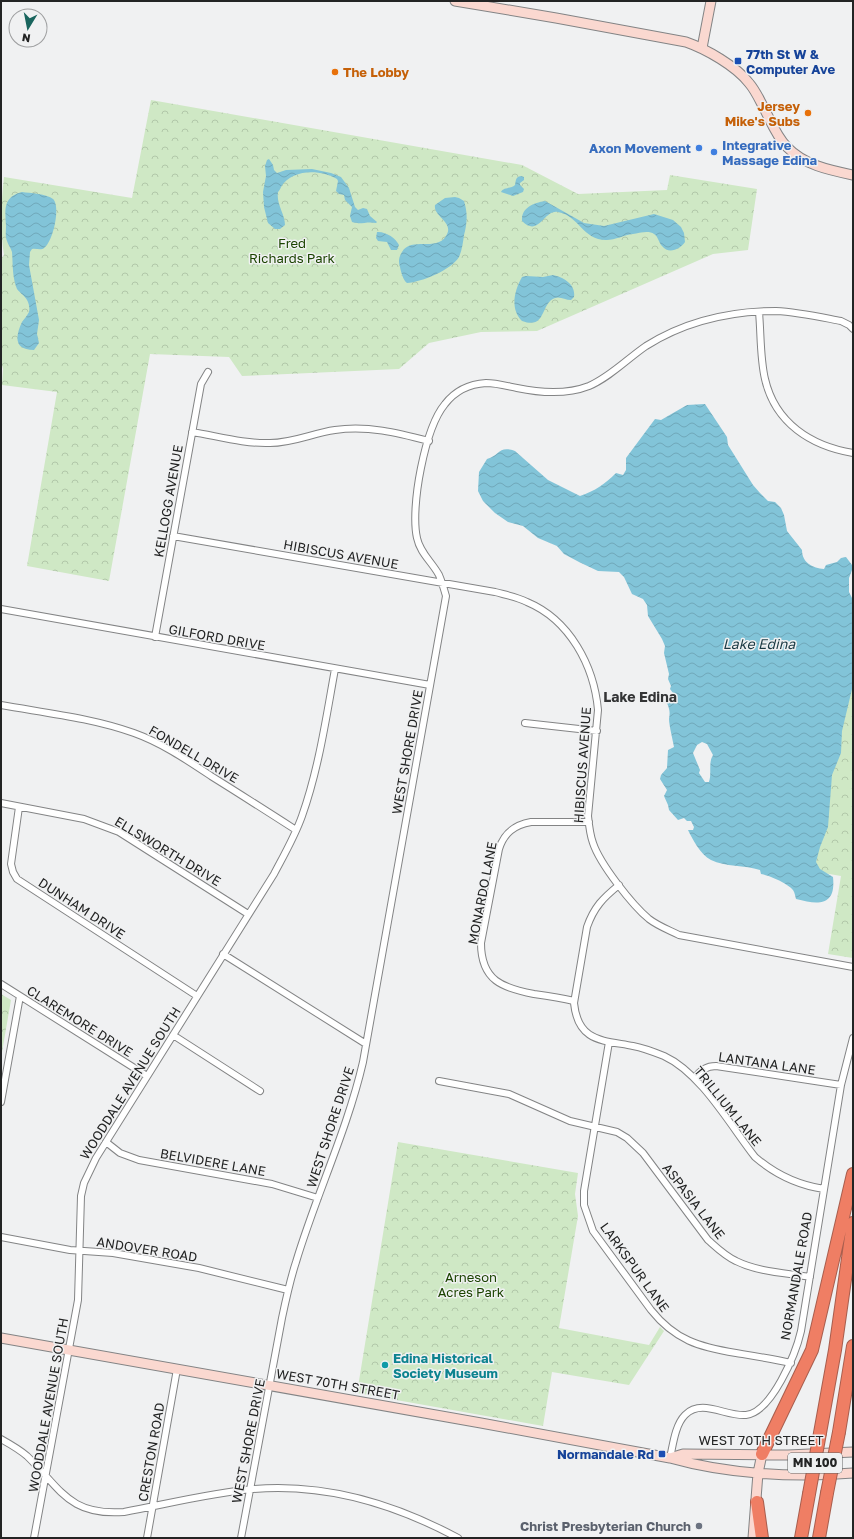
<svg xmlns="http://www.w3.org/2000/svg" width="854" height="1539" viewBox="0 0 854 1539" font-family="'Golos Text',sans-serif">
<style>
.park{fill:url(#park-crowns)}
.water{fill:url(#water-waves);fill-rule:evenodd}
.lines{fill:none;stroke-linecap:round;stroke-linejoin:round}
.street-casing{stroke:#838485;stroke-width:8}
.secondary-casing{stroke:#838485;stroke-width:11}
.highway-casing{stroke:#a85e4e;stroke-width:14}
.street{stroke:#fff;stroke-width:6}
.secondary{stroke:#fad8d0;stroke-width:9}
.highway{stroke:#ef7e64;stroke-width:12}
.highway-bridge-casing{stroke:#a85e4e;stroke-width:14;stroke-linecap:butt}
.highway-bridge{stroke:#ef7e64;stroke-width:12}
.transit-dot{fill:#1a4fb4;stroke:#f0f1f2;stroke-width:1.5}
.food-dot{fill:#e8710a;stroke:#f0f1f2;stroke-width:1.5}
.shop-dot{fill:#3f7fe0;stroke:#f0f1f2;stroke-width:1.5}
.culture-dot{fill:#0f9aa8;stroke:#f0f1f2;stroke-width:1.5}
.worship-dot{fill:#6b7280;stroke:#f0f1f2;stroke-width:1.5}
.labels{text-anchor:middle;stroke-width:3;stroke-linejoin:round;paint-order:stroke}
.shield{fill:#f0f1f2;stroke:#606262;stroke-width:1}
.shield-label{font-size:12px;font-weight:bold;fill:#232424}
.transit-label{font-size:13px;font-weight:bold;fill:#164399;stroke:#f0f1f2;text-anchor:start}
.food-label{font-size:13px;font-weight:bold;fill:#c56008;stroke:#f0f1f2;text-anchor:start}
.shop-label{font-size:13px;font-weight:bold;fill:#366cbe;stroke:#f0f1f2;text-anchor:start}
.park-label{font-size:13px;fill:#1b4401;stroke:#f0f1f2}
.street-label{font-size:13px;fill:#232424;stroke:#f0f1f2}
.culture-label{font-size:13px;font-weight:bold;fill:#0d838f;stroke:#f0f1f2;text-anchor:start}
.worship-label{font-size:13px;font-weight:bold;fill:#5b616d;stroke:#f0f1f2;text-anchor:end}
.water-label{font-size:14px;font-style:italic;fill:#193943;stroke:#f0f1f2}
.neighbourhood-label{font-size:14px;font-weight:bold;fill:#343536;stroke:#f0f1f2}
</style>
<defs>
<pattern id="park-crowns" width="20" height="18" patternUnits="userSpaceOnUse"><rect width="20" height="18" fill="#cfe8c5"/><path d="M2 6a3 3 0 1 1 6 0M12 15a3 3 0 1 1 6 0" fill="none" stroke="#b1c7a9"/></pattern>
<pattern id="water-waves" width="16" height="10" patternUnits="userSpaceOnUse"><rect width="16" height="10" fill="#82c4d8"/><path d="M0 5q4-4 8 0t8 0" fill="none" stroke="#70a8b9"/></pattern>
</defs>
<rect width="100%" height="100%" fill="#f0f1f2"/>
<!-- park -->
<path class="park" d="M 151,100 L 522,165 L 578,194 L 667,190 L 670,175 L 757,189 L 748,250 L 713,254 L 537,331 L 481,332 L 429,343 L 399,369 L 242,376 L 229,357 L 150,354 L 109,581 L 27,566 L 57,392 L 2,385 L 3,369 L 1,361 L 1,259 L 4,255 C 0,231 1,202 4,177 L 132,198 Z
M 853,600 L 853,958 L 828,954 L 841,876 L 806,870 Z
M 1,994 L 11,1000 L 1,1058 Z
M 398,1142 L 578,1173 L 575,1194 L 578,1216 L 559,1328 L 649,1345 L 660,1327 L 664,1331 L 629,1385 L 552,1372 L 543,1426 L 357,1393 Z"/>
<!-- water -->
<path class="water" d="M 269,159 L 273,165 L 274,170 L 277,173 L 286,170 L 312,169 L 331,173 L 341,177 L 349,188 L 355,207 L 358,210 L 363,208 L 367,209 L 370,216 L 377,222 L 376,223 C 367,221 360,225 352,222 L 350,216 L 352,207 L 345,200 L 344,195 L 339,194 L 336,191 L 338,181 L 337,179 C 320,169 292,169 281,187 C 281,188 279,191 278,192 C 276,204 285,214 285,225 L 280,229 L 275,229 L 268,223 L 264,207 L 263,192 L 266,176 L 265,166 L 267,160 Z
M 521,176 L 524,177 L 524,180 L 520,183 L 520,185 L 524,189 L 523,192 L 513,196 L 501,192 C 503,187 511,189 515,185 C 516,181 515,177 521,176 Z
M 22,192 C 30,193 47,194 53,199 C 61,206 53,242 44,248 C 41,251 36,248 32,249 L 30,252 L 29,265 L 39,320 L 37,334 L 39,343 L 34,350 C 14,350 15,337 22,322 C 24,319 27,316 29,312 C 30,309 29,303 27,300 C 25,296 20,293 17,289 C 12,277 13,264 12,252 C 11,248 8,245 7,241 C 5,236 6,231 6,226 C 5,209 3,197 22,192 Z
M 455,197 L 459,198 L 464,201 C 468,213 467,224 464,235 C 463,243 462,250 459,257 C 451,270 422,282 407,283 C 403,280 401,272 400,267 C 398,261 399,257 402,252 C 411,236 436,252 446,236 C 455,222 433,217 435,205 L 445,198 Z
M 545,201 L 584,223 L 604,226 L 654,214 L 673,220 L 681,227 L 684,233 L 685,242 C 680,249 669,255 662,246 C 659,243 658,236 654,234 C 649,230 639,233 633,234 C 624,235 616,240 606,240 C 583,240 579,216 558,212 C 544,209 539,238 522,221 C 521,208 533,203 545,201 Z
M 377,232 C 385,231 396,238 399,245 L 397,250 L 391,250 L 387,242 L 378,241 L 376,238 Z
M 553,275 C 563,277 576,284 574,297 L 571,300 C 565,300 560,296 555,298 C 540,303 547,330 522,321 C 510,309 514,291 522,277 L 526,276 L 543,277 Z
M 705,404 L 727,437 L 728,445 L 753,485 L 760,493 L 768,501 L 775,502 L 781,508 L 784,515 L 787,531 L 802,550 C 802,563 813,568 824,569 L 826,565 L 837,562 L 841,558 L 846,557 L 852,565 L 852,570 L 849,578 L 849,592 L 853,600 L 853,685 L 842,731 L 841,753 L 832,775 L 828,827 L 820,847 L 816,862 L 820,869 L 833,877 C 836,906 819,905 796,899 C 795,896 795,893 793,890 C 789,884 769,875 761,874 L 760,870 C 745,865 725,867 711,860 C 700,854 693,840 688,830 L 693,830 L 694,827 L 691,821 L 687,821 L 684,818 L 678,820 L 669,810 L 668,805 L 664,796 L 667,790 L 660,779 L 661,775 L 667,768 L 668,750 L 674,747 C 673,741 669,725 669,719 C 670,713 670,710 667,703 L 673,693 L 670,689 L 671,686 L 668,679 L 669,674 L 664,653 L 665,646 L 662,639 L 648,616 L 647,605 L 643,599 L 632,594 L 624,577 L 619,572 L 598,571 L 579,562 L 564,554 L 557,546 L 538,538 L 523,526 L 508,522 L 495,513 L 483,501 L 478,491 L 479,472 L 487,459 C 500,455 499,445 515,451 L 548,480 L 580,496 C 595,491 605,484 616,473 L 623,475 L 626,470 L 626,458 L 655,419 L 661,420 L 687,405 ZM 702,742 L 707,744 L 713,755 C 708,763 712,773 709,782 L 705,782 L 699,773 L 700,770 L 693,753 L 697,745 Z"/>
<g class="lines">
<!-- street casing -->
<g class="street-casing">
<path id="street" d="M 759,312 C 761,334 760,358 765,379 C 775,423 811,446 853,453
M 192,432 C 217,436 244,444 270,443 C 293,443 313,433 335,430 C 367,425 398,433 429,441
M 173,536 L 495,592 C 506,595 517,597 527,602 C 570,620 594,666 598,710 L 588,816 C 589,826 590,835 593,843 C 600,864 632,905 649,919 C 658,926 669,930 679,935 L 853,967
M 1,609 L 430,685
M 155,637 L 201,384 L 208,372
M 1,705 C 46,713 92,718 134,733 C 162,743 187,760 211,776 C 240,794 268,812 296,830
M 525,723 L 597,731
M 1,803 L 84,819 L 119,832 L 248,914
M 19,807 L 11,864 L 13,872 L 17,879 L 197,996
M 619,885 C 603,898 594,907 587,927 L 574,1003 C 578,1042 602,1040 633,1046 C 644,1048 654,1052 664,1056 C 701,1073 730,1125 755,1157 C 776,1175 797,1185 824,1189
M 223,954 L 366,1044
M 1,984 L 147,1076
M 574,1001 C 561,998 548,996 534,994 C 503,988 481,981 481,943 L 499,849 C 504,833 514,825 531,822 L 589,822
M 173,1035 L 260,1091
M 609,1042 L 584,1191 L 584,1205 L 593,1231 L 651,1310 C 675,1340 699,1347 736,1353 C 754,1356 773,1359 791,1363
M 695,1078 C 700,1070 706,1066 716,1066 L 841,1085
M 439,1081 L 509,1094 L 570,1121 L 617,1132 L 627,1138 L 643,1153 L 708,1240 C 717,1248 725,1256 736,1261 C 758,1272 786,1273 810,1277
M 1,1102 L 20,996
M 106,1142 L 120,1153 L 139,1160 L 272,1184 L 318,1198
M 1,1237 L 70,1250 L 113,1253 L 199,1268 L 288,1290
M 1,1439 C 10,1444 19,1449 27,1456 C 61,1489 69,1516 124,1512 C 167,1504 210,1493 253,1489 C 325,1483 395,1504 458,1538
M 670,1458 C 673,1445 675,1425 685,1415 C 702,1398 726,1417 746,1415 C 772,1412 796,1353 801,1331 L 841,1085 L 853,1038
M 34,1538 L 78,1300 L 81,1196 L 84,1183 L 96,1158 L 274,874 C 284,855 295,836 302,816 C 319,768 326,718 335,669
M 147,1538 L 177,1369
M 241,1538 L 282,1318 C 286,1299 290,1280 296,1262 C 316,1195 347,1131 363,1062 L 446,596 C 444,589 442,582 439,575 C 432,562 420,553 417,538 C 410,507 425,428 445,404 C 455,391 470,384 486,383 C 496,383 507,386 517,388 C 541,393 566,395 589,386 C 610,377 627,359 646,346 C 684,322 730,311 776,311 C 798,312 820,317 841,321 L 849,325 L 853,329"/>
</g>
<!-- secondary casing -->
<g class="secondary-casing">
<path id="secondary" d="M 455,1 L 556,18 L 686,42 C 706,49 736,66 749,83 C 756,91 760,101 765,110 C 771,122 777,137 787,147 C 804,165 829,170 853,175
M 702,48 L 711,1
M 1,1338 L 481,1423 L 670,1458 C 727,1474 793,1478 853,1473
M 670,1458 L 683,1454 L 788,1455 L 853,1452
M 753,1538 L 758,1473 L 762,1454"/>
</g>
<!-- highway casing -->
<g class="highway-casing">
<path id="highway" d="M 839,1432 L 853,1346
M 820,1433 L 835,1350 L 853,1223
M 762,1454 L 812,1350 L 853,1174
M 757,1502 L 762,1538
M 801,1538 L 809,1494
M 819,1538 L 827,1493"/>
</g>
<!-- street -->
<use href="#street" class="street"/>
<!-- secondary -->
<use href="#secondary" class="secondary"/>
<!-- highway -->
<use href="#highway" class="highway"/>
<!-- highway-bridge casing -->
<g class="highway-bridge-casing">
<path id="highway-bridge" d="M 827,1493 L 839,1432
M 809,1494 L 820,1433"/>
</g>
<!-- highway-bridge -->
<use href="#highway-bridge" class="highway-bridge"/>
</g>
<!-- markers -->
<g class="transit-dot">
<rect x="734" y="57" width="8" height="8" rx="2"/>
<rect x="658" y="1450" width="8" height="8" rx="2"/>
</g>
<g class="food-dot">
<circle cx="335" cy="72" r="4"/>
<circle cx="808" cy="113" r="4"/>
</g>
<g class="shop-dot">
<circle cx="699" cy="148" r="4"/>
<circle cx="714" cy="152" r="4"/>
</g>
<circle class="culture-dot" cx="385" cy="1365" r="4"/>
<circle class="worship-dot" cx="699" cy="1526" r="4"/>
<g class="labels">
<!-- shield labels -->
<rect class="shield" x="788" y="1453" width="54" height="20" rx="3"/>
<g class="shield-label">
<text x="815" y="1467">MN 100</text>
</g>
<!-- transit labels -->
<g class="transit-label">
<text x="746" y="59">77th St W &amp;<tspan x="746" dy="15">Computer Ave</tspan></text>
<text x="654" y="1459" text-anchor="end">Normandale Rd</text>
</g>
<!-- food labels -->
<g class="food-label">
<text x="343" y="77">The Lobby</text>
<text x="800" y="111" text-anchor="end">Jersey<tspan x="800" dy="15">Mike's Subs</tspan></text>
</g>
<!-- shop labels -->
<g class="shop-label">
<text x="722" y="150">Integrative<tspan x="722" dy="15">Massage Edina</tspan></text>
<text x="691" y="153" text-anchor="end">Axon Movement</text>
</g>
<!-- park labels -->
<g class="park-label">
<text x="292" y="248">Fred<tspan x="292" dy="15">Richards Park</tspan></text>
<text x="471" y="1282">Arneson<tspan x="471" dy="15">Acres Park</tspan></text>
</g>
<!-- street labels -->
<g class="street-label">
<text transform="translate(168 501) rotate(-80)" y="5">KELLOGG AVENUE</text>
<text transform="translate(341 554) rotate(10)" y="5">HIBISCUS AVENUE</text>
<text transform="translate(217 637) rotate(10)" y="5">GILFORD DRIVE</text>
<text transform="translate(407 752) rotate(-80)" y="5">WEST SHORE DRIVE</text>
<text transform="translate(194 754) rotate(30)" y="5">FONDELL DRIVE</text>
<text transform="translate(582 765) rotate(-86)" y="5">HIBISCUS AVENUE</text>
<text transform="translate(168 851) rotate(31)" y="5">ELLSWORTH DRIVE</text>
<text transform="translate(482 893) rotate(-79)" y="5">MONARDO LANE</text>
<text transform="translate(82 908) rotate(33)" y="5">DUNHAM DRIVE</text>
<text transform="translate(80 1021) rotate(32)" y="5">CLAREMORE DRIVE</text>
<text transform="translate(767 1063) rotate(8)" y="5">LANTANA LANE</text>
<text transform="translate(130 1083) rotate(-58)" y="5">WOODDALE AVENUE SOUTH</text>
<text transform="translate(728 1106) rotate(51)" y="5">TRILLIUM LANE</text>
<text transform="translate(330 1127) rotate(-72)" y="5">WEST SHORE DRIVE</text>
<text transform="translate(213 1162) rotate(10)" y="5">BELVIDERE LANE</text>
<text transform="translate(694 1201) rotate(52)" y="5">ASPASIA LANE</text>
<text transform="translate(147 1249) rotate(9)" y="5">ANDOVER ROAD</text>
<text transform="translate(635 1267) rotate(54)" y="5">LARKSPUR LANE</text>
<text transform="translate(796 1276) rotate(-80)" y="5">NORMANDALE ROAD</text>
<text transform="translate(338 1384) rotate(10)" y="5">WEST 70TH STREET</text>
<text transform="translate(48 1405) rotate(-80)" y="5">WOODDALE AVENUE SOUTH</text>
<text x="761" y="1445">WEST 70TH STREET</text>
<text transform="translate(248 1441) rotate(-79)" y="5">WEST SHORE DRIVE</text>
<text transform="translate(151 1452) rotate(-80)" y="5">CRESTON ROAD</text>
</g>
<!-- culture labels -->
<g class="culture-label">
<text x="393" y="1363">Edina Historical<tspan x="393" dy="15">Society Museum</tspan></text>
</g>
<!-- worship labels -->
<g class="worship-label">
<text x="691" y="1531">Christ Presbyterian Church</text>
</g>
<!-- water labels -->
<g class="water-label">
<text x="759" y="649">Lake Edina</text>
</g>
<!-- neighbourhood labels -->
<g class="neighbourhood-label">
<text x="640" y="702">Lake Edina</text>
</g>
</g>
<!-- border -->
<rect width="854" height="1539" fill="none" stroke="#232424" stroke-width="4"/>
<!-- north arrow -->
<g transform="translate(28 28) rotate(190)"><circle r="19" fill="#f0f1f2" stroke="#9e9fa0"/>
<path d="M0-3L7 15L0 10L-7 15Z" fill="#19655e"/>
<text y="-6" font-size="11" font-weight="bold" text-anchor="middle" fill="#232424">N</text>
</g>
</svg>
